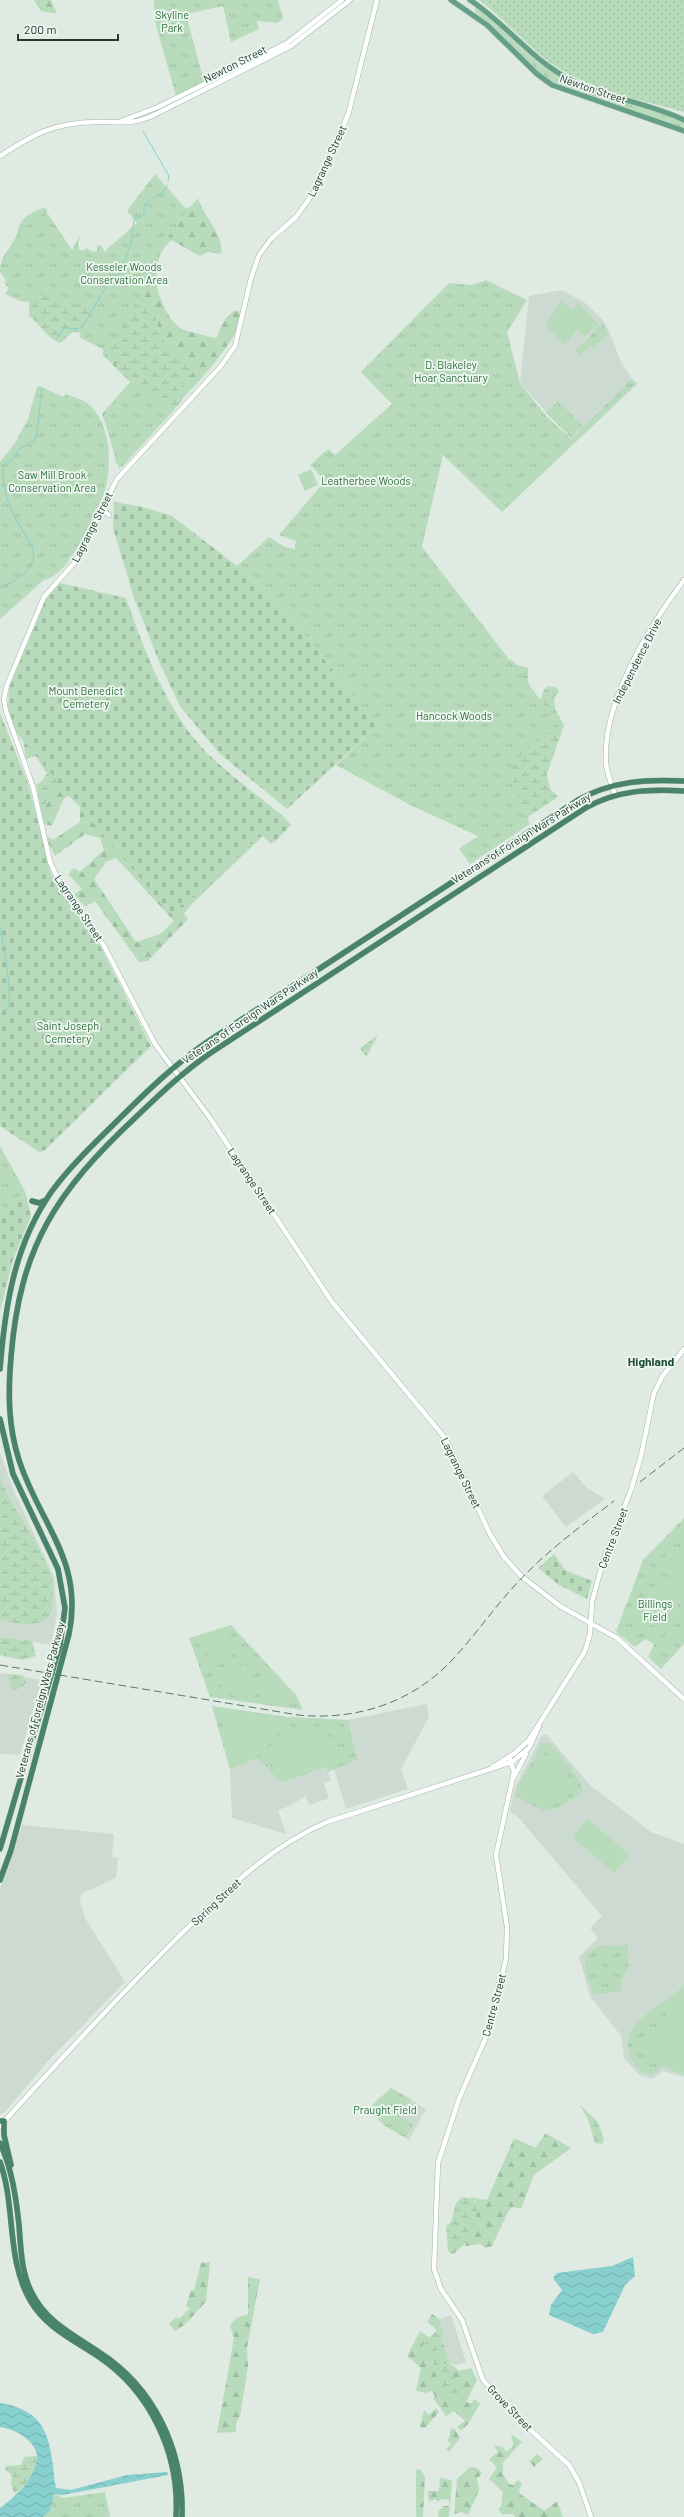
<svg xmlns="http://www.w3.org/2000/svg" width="684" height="2517" viewBox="0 0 684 2517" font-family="Barlow,sans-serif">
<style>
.built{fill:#cddad2}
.grass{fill:url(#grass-dots)}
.forest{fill:url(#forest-firs);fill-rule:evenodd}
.wetland{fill:url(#wetland-marsh)}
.cemetery{fill:url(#cemetery-stones)}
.park{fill:url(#park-tufts)}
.garden{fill:#b8dcbb;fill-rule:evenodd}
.water{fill:url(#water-waves)}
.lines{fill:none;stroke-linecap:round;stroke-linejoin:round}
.stream{stroke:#87d0cd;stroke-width:1}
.secondary-casing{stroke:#9eb6a9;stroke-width:5.5}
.primary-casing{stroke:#bcc4c0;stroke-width:6}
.trunk-casing{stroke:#bcc4c0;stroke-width:6}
.secondary{stroke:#fff;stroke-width:4.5}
.primary{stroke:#64a085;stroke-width:5}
.trunk{stroke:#48836a;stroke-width:5.5}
.rail{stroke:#5a7669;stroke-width:1;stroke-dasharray:8 4;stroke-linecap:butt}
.labels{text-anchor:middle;stroke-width:3.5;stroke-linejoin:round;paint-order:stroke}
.park-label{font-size:11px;fill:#2b7138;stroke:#eff7f2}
.street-label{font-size:11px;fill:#203a2e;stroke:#eff7f2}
.neighbourhood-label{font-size:12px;font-weight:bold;fill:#1c4c37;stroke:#eff7f2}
</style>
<defs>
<pattern id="grass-dots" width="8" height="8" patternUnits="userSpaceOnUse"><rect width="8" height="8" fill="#b8dcbb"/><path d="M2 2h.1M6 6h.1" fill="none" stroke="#9ebea1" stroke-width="1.8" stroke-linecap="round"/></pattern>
<pattern id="forest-firs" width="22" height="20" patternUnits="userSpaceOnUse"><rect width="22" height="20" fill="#b8dcbb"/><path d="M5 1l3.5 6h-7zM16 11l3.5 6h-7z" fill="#9ebea1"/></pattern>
<pattern id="wetland-marsh" width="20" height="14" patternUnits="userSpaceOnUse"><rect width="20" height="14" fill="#b8dcbb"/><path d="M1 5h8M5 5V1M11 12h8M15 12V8" fill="none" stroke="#9ebea1"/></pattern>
<pattern id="cemetery-stones" width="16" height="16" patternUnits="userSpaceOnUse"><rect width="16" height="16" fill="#b8dcbb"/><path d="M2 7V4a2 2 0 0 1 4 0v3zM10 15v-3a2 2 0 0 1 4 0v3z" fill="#9ebea1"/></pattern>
<pattern id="park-tufts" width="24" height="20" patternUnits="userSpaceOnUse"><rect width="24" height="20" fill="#b8dcbb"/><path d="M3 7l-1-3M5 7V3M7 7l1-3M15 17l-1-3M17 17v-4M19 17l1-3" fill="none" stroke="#9ebea1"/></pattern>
<pattern id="water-waves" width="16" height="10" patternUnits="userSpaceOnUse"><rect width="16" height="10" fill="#87d0cd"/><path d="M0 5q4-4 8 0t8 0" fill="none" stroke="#74b3b0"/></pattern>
</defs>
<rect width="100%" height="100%" fill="#dfeae3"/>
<!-- built -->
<path class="built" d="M 562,290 L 587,304 L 602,319 L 610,333 L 621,362 L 632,379 L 571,439 L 520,383 L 529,296 Z
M 0,1452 L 13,1489 L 54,1577 L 57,1614 L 51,1645 L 0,1637 Z
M 573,1472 L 587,1488 L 605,1499 L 566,1527 L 542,1496 Z
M 0,1673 L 42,1680 L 20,1755 L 0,1754 Z
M 427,1704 L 429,1717 L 401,1769 L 408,1789 L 346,1809 L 334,1769 L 328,1772 L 331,1781 L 324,1783 L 329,1798 L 310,1805 L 305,1796 L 290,1806 L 278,1810 L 286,1834 L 232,1818 L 230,1769 L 212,1706 L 287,1717 L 348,1720 Z
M 542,1735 L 547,1735 L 590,1785 L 651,1832 L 684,1844 L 684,2077 L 663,2071 L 652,2079 L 639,2075 L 624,2058 L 621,2036 L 590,1996 L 579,1957 L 598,1938 L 590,1928 L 602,1916 L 518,1817 L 510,1812 L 514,1789 Z
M 22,1825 L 114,1834 L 112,1857 L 118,1858 L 116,1878 L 81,1894 L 80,1901 L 85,1918 L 125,1982 L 49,2060 L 4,2113 L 0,2114 L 0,1889 Z
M 391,2088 L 426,2109 L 409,2140 L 385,2126 L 368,2109 Z
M 451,2315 L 466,2362 L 455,2365 L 449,2362 L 441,2337 L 444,2331 L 439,2319 Z"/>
<!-- grass -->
<path class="grass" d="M 479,0 L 684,0 L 684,112 C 641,100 593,91 555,66 C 527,47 506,20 479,0 Z
M 378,1035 L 366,1057 L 360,1048 Z"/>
<!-- forest -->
<path class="forest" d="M 34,0 L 51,0 L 57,14 L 41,11 Z
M 198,198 C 203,216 225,235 221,254 L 208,252 L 200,256 L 171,240 C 160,251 156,262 157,278 L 155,280 C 159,296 168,323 184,330 C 194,333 204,335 214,338 L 217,337 C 220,327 227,312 238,310 C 255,334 157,423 141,441 C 134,449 128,457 121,465 L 116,463 L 110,435 L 102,414 L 130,382 L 104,356 L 103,350 L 85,336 L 138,276 L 184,209 L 190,207 Z
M 22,734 L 279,835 L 271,844 L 263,836 L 191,905 L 184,914 L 188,919 L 148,961 L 139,962 L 95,901 L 85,907 L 74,894 L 82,889 L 68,874 L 74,868 L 80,872 L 104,850 L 100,838 L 85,834 L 55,856 L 47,840 L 49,837 L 53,840 L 80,822 L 80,807 L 69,796 L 64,798 L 52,826 L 44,824 L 36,784 L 51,780 L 54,774 L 45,771 L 36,756 L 26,759 ZM 116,858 L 174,921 L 160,934 L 136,942 L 94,879 L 106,862 Z
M 546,2133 L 571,2148 L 534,2175 L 521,2209 L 513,2207 L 509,2210 L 492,2246 L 485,2248 L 481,2244 L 465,2246 L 478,2210 L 475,2200 L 469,2197 L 487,2200 L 514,2138 L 535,2148 Z
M 210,2262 L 206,2302 C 195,2312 188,2325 175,2331 L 169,2324 L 176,2317 L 179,2319 L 190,2308 L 186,2306 L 191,2290 L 194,2290 L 201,2263 Z
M 248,2277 L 260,2279 L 247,2348 L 248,2366 L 240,2416 L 236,2423 L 236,2432 L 217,2433 L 234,2338 L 230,2326 L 236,2318 L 248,2314 Z
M 432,2314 L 439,2319 L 444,2332 L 441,2337 L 449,2362 L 459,2371 L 471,2368 L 477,2380 L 466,2402 L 471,2403 L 475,2399 L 480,2404 L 468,2424 L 461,2431 L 457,2427 L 465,2421 L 454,2411 L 446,2416 L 433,2398 L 435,2396 L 432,2391 L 427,2393 L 416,2391 L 421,2368 L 407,2356 L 420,2331 L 428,2337 L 433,2337 L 437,2333 L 435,2328 L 427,2322 Z
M 436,2408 L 439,2412 L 425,2428 L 420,2427 L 424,2410 L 429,2415 Z
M 454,2428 L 460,2438 L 449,2452 L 446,2449 L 451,2444 L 448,2441 L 451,2429 Z
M 513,2435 L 522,2442 L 503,2462 L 503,2474 L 509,2484 L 513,2485 L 518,2480 L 522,2484 L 519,2490 L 520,2494 L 545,2511 L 557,2501 L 563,2517 L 515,2517 L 513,2514 L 502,2514 L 498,2509 L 501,2507 L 503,2492 L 489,2479 L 497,2468 L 489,2459 L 498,2452 L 493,2445 L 503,2447 L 506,2452 L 514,2445 L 511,2437 Z
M 537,2454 L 543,2459 L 534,2467 L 529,2461 Z
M 470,2467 L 477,2468 L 482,2473 L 477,2479 L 479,2490 L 468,2515 L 462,2512 L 454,2514 L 457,2479 Z
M 416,2469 L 421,2470 L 425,2477 L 423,2517 L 416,2517 Z
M 440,2477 L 452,2481 L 449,2517 L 438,2517 L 439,2510 L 444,2506 L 449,2506 L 449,2500 L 441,2499 L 438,2502 L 435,2499 L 429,2502 L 428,2491 L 439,2491 Z"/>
<!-- wetland -->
<path class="wetland" d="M 44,208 L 47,209 L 46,218 L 70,251 L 81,252 L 87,248 L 93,252 L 97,251 L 97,245 L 102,246 L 107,257 L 155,316 L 161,337 L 174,354 L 193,370 L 192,374 L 183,381 L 182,401 L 169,415 L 141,386 L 118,371 L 115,359 L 84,333 L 73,332 L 60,343 C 47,339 40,324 29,316 L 29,302 L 17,296 L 5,284 L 6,279 L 0,272 C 0,259 7,251 14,242 C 17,237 17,231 19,226 C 23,216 34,211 44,208 Z
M 510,659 L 517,665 L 528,668 L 528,681 L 532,691 L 540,700 L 544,690 L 548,686 L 556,687 L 559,692 L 554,698 L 555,709 L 564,725 L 547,774 L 550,789 L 558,797 L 525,819 L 496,777 Z
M 38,755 L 66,785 L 54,784 L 51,787 L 43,811 L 37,788 L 47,773 Z
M 0,1477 C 13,1512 39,1540 51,1575 C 54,1581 53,1589 53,1596 C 54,1632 24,1626 0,1619 Z
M 0,1637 L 32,1641 L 36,1656 L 22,1660 L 0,1655 Z
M 7,1674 L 23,1675 L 26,1683 L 18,1690 L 12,1689 Z
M 579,2104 L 598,2122 L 604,2139 L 602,2144 L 595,2143 L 588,2119 Z
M 462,2197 L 474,2199 L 478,2210 L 469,2239 L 454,2254 L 451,2254 L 448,2250 L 446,2226 L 451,2222 L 456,2203 Z
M 438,2329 L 439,2338 L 436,2353 L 441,2361 L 451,2367 L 453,2376 L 460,2384 L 460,2395 L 457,2401 L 443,2387 L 443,2372 L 434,2365 L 422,2346 Z
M 37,2456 C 36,2471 27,2485 14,2494 L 11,2483 L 12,2476 L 5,2469 L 6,2466 L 21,2465 L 24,2457 Z"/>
<!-- cemetery -->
<path class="cemetery" d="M 114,502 L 143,507 L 172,516 L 237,566 L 298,626 L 377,726 L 287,809 L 220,754 L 180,706 L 160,664 L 134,598 L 113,528 Z
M 60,583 L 126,598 C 144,650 168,714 207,753 C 231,776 257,795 282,815 L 291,825 L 274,843 L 263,834 L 235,858 L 206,890 L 189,898 L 171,914 L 15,731 L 8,706 L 9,688 L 43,606 L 48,595 Z
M 0,713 L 29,786 L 50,871 L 60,891 L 100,946 L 151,1046 L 45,1150 L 39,1152 L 0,1126 Z
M 25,1191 L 31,1216 L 13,1260 L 0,1311 L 0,1219 Z
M 554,1554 L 565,1570 L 592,1581 L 587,1599 L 559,1585 L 538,1568 Z"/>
<!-- park -->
<path class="park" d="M 154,0 L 278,0 L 283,19 L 277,23 L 257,21 L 259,29 L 231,42 L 223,6 L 186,14 L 204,82 L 176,96 L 155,22 Z
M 475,8 L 478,8 C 505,30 529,60 560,77 C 600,97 643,106 684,122 L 684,129 L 553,82 L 540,74 L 475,12 Z
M 155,174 L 188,211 L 178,220 L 175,229 L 164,241 L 150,284 L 141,299 L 134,305 L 105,357 L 102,354 L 105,350 L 79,337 L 90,310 L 36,293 L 32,302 L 20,301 L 5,294 L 9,288 L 0,267 C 14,240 17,225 48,214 L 72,250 L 81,234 L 78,244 L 79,249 L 101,260 L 106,250 L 137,223 L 127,211 Z
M 486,280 L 527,300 L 507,332 L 520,383 L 546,416 L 571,439 L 632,379 L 637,384 L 502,512 L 443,455 L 422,547 L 557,721 L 553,733 L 543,733 L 526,749 L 509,772 L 530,824 L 470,864 L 459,849 L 478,836 L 412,806 L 336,765 L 377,726 L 298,626 L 237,566 L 269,537 L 285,547 L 295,549 L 296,541 L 279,535 L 325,481 L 310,465 L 328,449 L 335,455 L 392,404 L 361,372 L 449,283 L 472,285 Z
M 600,324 L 604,325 L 608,334 L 593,349 L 586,341 Z
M 135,380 L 175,409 L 123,466 L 119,468 L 103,416 Z
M 40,386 L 63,397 L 66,394 C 74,397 84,400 91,406 C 112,428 112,467 104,494 C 93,516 70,576 44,580 L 0,619 L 0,462 L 15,443 L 28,419 L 37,387 Z
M 558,401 L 583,426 L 571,437 L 546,413 Z
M 0,1146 L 25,1191 L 0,1219 Z
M 684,1518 L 684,1644 L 661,1669 L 648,1657 L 654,1644 L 645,1639 L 635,1647 L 616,1632 L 643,1560 Z
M 231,1625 L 296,1695 L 303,1710 L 210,1697 L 189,1638 Z
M 212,1706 L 287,1717 L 348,1720 L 357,1760 L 327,1772 L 326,1767 L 282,1782 L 257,1758 L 230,1769 Z
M 541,1743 L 551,1743 L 551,1748 L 554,1748 L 574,1772 L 583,1789 C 579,1799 555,1810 544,1811 L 515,1796 L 518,1785 L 540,1748 Z
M 627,1945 L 629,1965 L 623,1977 L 620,1992 L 594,1994 L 585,1972 L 585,1954 L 597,1947 Z
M 684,1984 L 684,2075 L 663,2066 L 651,2076 C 634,2069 627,2057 628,2038 C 638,2011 668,2005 684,1984 Z
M 391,2088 L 412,2100 L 404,2106 L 400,2105 L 397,2114 L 413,2125 L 406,2138 L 385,2126 L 368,2109 Z
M 105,2492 L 110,2517 L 44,2517 L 55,2494 L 63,2498 Z"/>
<!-- garden -->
<path class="garden" d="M 561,300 L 572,309 L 579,303 L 598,324 L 584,337 L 577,329 L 565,346 L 546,326 L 546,323 Z
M 586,341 L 590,346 L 580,355 L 575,350 Z
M 557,404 L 561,408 L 553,416 L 549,412 Z
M 562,408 L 566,412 L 558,421 L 554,417 Z
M 567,413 L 571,417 L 562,426 L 558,422 Z
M 571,418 L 576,422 L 567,430 L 563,427 Z
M 576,423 L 580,427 L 572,435 L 568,431 Z
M 311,469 L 318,485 L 305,491 L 298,475 Z
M 672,1549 L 684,1561 L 684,1568 L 674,1573 L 665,1571 L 659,1563 Z
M 658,1575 L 684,1581 L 673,1630 L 646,1624 Z
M632 1616a8 8 0 1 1 16 0a8 8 0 1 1-16 0Z
M 221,1631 L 230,1635 L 240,1649 L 218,1665 L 211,1665 L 200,1636 L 210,1632 Z
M664 1638a6 6 0 1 1 12 0a6 6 0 1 1-12 0Z
M 244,1664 L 247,1665 L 260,1693 C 244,1702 226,1696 218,1681 L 225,1674 Z
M 267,1675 C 283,1678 289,1690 289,1705 L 262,1701 Z
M 226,1708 L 274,1718 C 268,1755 265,1754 231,1767 L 221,1714 Z
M 287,1722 L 289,1728 L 278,1732 L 276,1726 Z
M 329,1723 C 345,1723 357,1739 347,1753 L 350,1757 L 282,1781 L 281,1778 L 271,1773 L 265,1761 L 270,1746 ZM 329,1727 L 337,1727 L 345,1734 L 347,1746 L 342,1754 L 290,1774 C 279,1776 271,1772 268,1761 L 273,1748 L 283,1774 L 335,1756 L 326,1730 L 274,1748 Z
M 290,1729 L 291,1734 L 280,1738 L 278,1733 Z
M 540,1752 L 568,1767 L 565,1773 L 576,1790 L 559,1800 L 554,1795 L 546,1810 L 518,1795 Z
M 588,1819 L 630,1855 L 614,1873 L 572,1837 Z
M 675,1998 L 684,2003 L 684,2037 L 661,2026 Z
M 652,2027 L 684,2042 L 684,2073 L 640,2052 Z"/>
<!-- water -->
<path class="water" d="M 633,2257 L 635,2276 L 625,2285 L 603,2332 L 593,2334 L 549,2315 L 551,2305 L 562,2290 L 553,2278 L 557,2273 L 612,2266 Z
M 0,2403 C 52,2411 50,2446 56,2488 L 71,2490 L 127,2475 L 167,2472 L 168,2475 L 62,2495 L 54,2494 L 50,2511 L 43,2517 L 0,2517 L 0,2508 C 17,2496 36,2477 37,2456 C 35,2439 14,2429 0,2427 Z"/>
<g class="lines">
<!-- stream -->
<path class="stream" d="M 143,131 L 169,176 L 168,181
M 57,339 L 64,328 L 78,329 L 84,324 L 110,280 L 120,273 L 131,243 L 134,220 L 144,215 L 144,205 L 165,190 L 167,185
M 0,588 C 15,581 37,570 33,549 C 32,544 26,537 24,533 C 11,512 0,489 4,464 L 12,460 L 18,450 L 36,439 L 42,389
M 0,928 C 3,942 13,997 8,1008 L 3,1012"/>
<!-- secondary casing -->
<g class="secondary-casing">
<path id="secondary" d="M 377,0 L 348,115 L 314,192 L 296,217 L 271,239 L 259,255 L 251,278 L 235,346 L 221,366 L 117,479 L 75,562 L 44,597 L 7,685 L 4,699 L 6,711 L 33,787 L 50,862 L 62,887 L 103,944 L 155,1044 L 210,1118 L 332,1302 L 445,1438 L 490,1534 L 504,1557 L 521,1576 L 560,1606 L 617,1638 L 684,1699
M 119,122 L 158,107 L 287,43 L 342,0
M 0,156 C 34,134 53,123 95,122 C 119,121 128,126 152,116 L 291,46 L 350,0
M 100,512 L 105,512 L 109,515
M 615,795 C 612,785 607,774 606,763 C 602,703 649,626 684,580
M 509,1757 L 514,1772 L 496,1855 L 507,1927 L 506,1959 L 489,2030 L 459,2099 L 438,2163 L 434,2269 L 441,2289 L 462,2320 L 483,2380 L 524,2424 L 569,2465 L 579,2482 L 591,2517
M 493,1767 L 515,1753 L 529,1740 L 585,1651 L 590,1634 L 592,1602 L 603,1561 L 631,1490 L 641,1456 L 654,1393 L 662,1377 L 684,1349
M 514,1777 L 526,1754
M 0,2126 C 58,2062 116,1999 177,1938 C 223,1894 268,1847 327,1822 L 512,1762 L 529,1748 L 539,1726"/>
</g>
<!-- primary casing -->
<g class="primary-casing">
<path id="primary" d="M 451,0 L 487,25 L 537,74 L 552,85 L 684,131
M 470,0 C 505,23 530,58 567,78 C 603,98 647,102 684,120"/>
</g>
<!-- trunk casing -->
<g class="trunk-casing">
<path id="trunk" d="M 32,1201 L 39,1203 L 46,1200
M 0,1369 C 5,1306 14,1245 52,1191 C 71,1165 95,1143 118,1120 C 146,1092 174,1065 207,1042 L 578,800 C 612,781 646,779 684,781
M 0,1419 L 13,1474 L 58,1569 L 65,1608 L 60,1645 L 0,1849
M 0,1880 L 11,1850 L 69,1634 C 84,1560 40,1525 19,1460 C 8,1426 8,1393 11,1357 C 20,1246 56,1192 136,1117 C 160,1094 184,1071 212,1052 L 587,807 C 619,790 649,789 684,791
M 0,2121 L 4,2121 L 4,2135 L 11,2165
M 0,2143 C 12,2169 16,2197 19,2225 C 21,2249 21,2272 32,2293 C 46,2322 74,2335 99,2352 C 155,2388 184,2451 182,2517
M 0,2162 C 16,2206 6,2259 30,2300 C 46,2328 74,2340 99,2357 C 151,2392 180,2455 176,2517"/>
</g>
<!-- secondary -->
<use href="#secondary" class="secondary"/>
<!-- primary -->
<use href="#primary" class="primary"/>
<!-- trunk -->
<use href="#trunk" class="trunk"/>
<!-- rail -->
<path class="rail" d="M 640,1482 L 684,1448
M 0,1665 L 298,1715 C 357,1721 414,1702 454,1658 C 477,1633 496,1605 519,1581 C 547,1551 581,1526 614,1501"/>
</g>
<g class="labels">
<!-- park labels -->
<g class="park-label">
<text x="172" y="19">Skyline<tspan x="172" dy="13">Park</tspan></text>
<text x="124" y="271">Kesseler Woods<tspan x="124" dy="13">Conservation Area</tspan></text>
<text x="451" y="369">D. Blakeley<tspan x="451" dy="13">Hoar Sanctuary</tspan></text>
<text x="52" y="479">Saw Mill Brook<tspan x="52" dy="13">Conservation Area</tspan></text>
<text x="366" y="485">Leatherbee Woods</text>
<text x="86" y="695">Mount Benedict<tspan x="86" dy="13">Cemetery</tspan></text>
<text x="454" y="720">Hancock Woods</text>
<text x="68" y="1030">Saint Joseph<tspan x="68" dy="13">Cemetery</tspan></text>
<text x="655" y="1608">Billings<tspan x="655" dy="13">Field</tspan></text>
<text x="385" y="2114">Praught Field</text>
</g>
<!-- street labels -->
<g class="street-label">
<text transform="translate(235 64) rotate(-27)" y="4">Newton Street</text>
<text transform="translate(593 89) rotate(19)" y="4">Newton Street</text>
<text transform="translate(327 161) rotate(-65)" y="4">Lagrange Street</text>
<text transform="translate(92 527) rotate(-63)" y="4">Lagrange Street</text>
<text transform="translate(637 661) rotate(-63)" y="4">Independence Drive</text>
<text transform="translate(521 838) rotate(-32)" y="4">Veterans of Foreign Wars Parkway</text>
<text transform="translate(79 908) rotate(56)" y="4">Lagrange Street</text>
<text transform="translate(250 1016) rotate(-34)" y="4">Veterans of Foreign Wars Parkway</text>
<text transform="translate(252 1181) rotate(56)" y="4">Lagrange Street</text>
<text transform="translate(461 1473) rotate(64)" y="4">Lagrange Street</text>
<text transform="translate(613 1538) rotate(-69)" y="4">Centre Street</text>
<text transform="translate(40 1700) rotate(-75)" y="4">Veterans of Foreign Wars Parkway</text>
<text transform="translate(216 1902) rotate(-43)" y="4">Spring Street</text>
<text transform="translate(494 2005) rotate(-75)" y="4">Centre Street</text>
<text transform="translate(510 2408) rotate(46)" y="4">Grove Street</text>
</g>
<!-- neighbourhood labels -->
<g class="neighbourhood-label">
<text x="651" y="1366">Highland</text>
</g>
</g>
<!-- scale -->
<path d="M18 34v6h100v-6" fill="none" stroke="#203a2e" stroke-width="2"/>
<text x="24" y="34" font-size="12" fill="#203a2e" stroke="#eff7f2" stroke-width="3" paint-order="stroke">200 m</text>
</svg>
